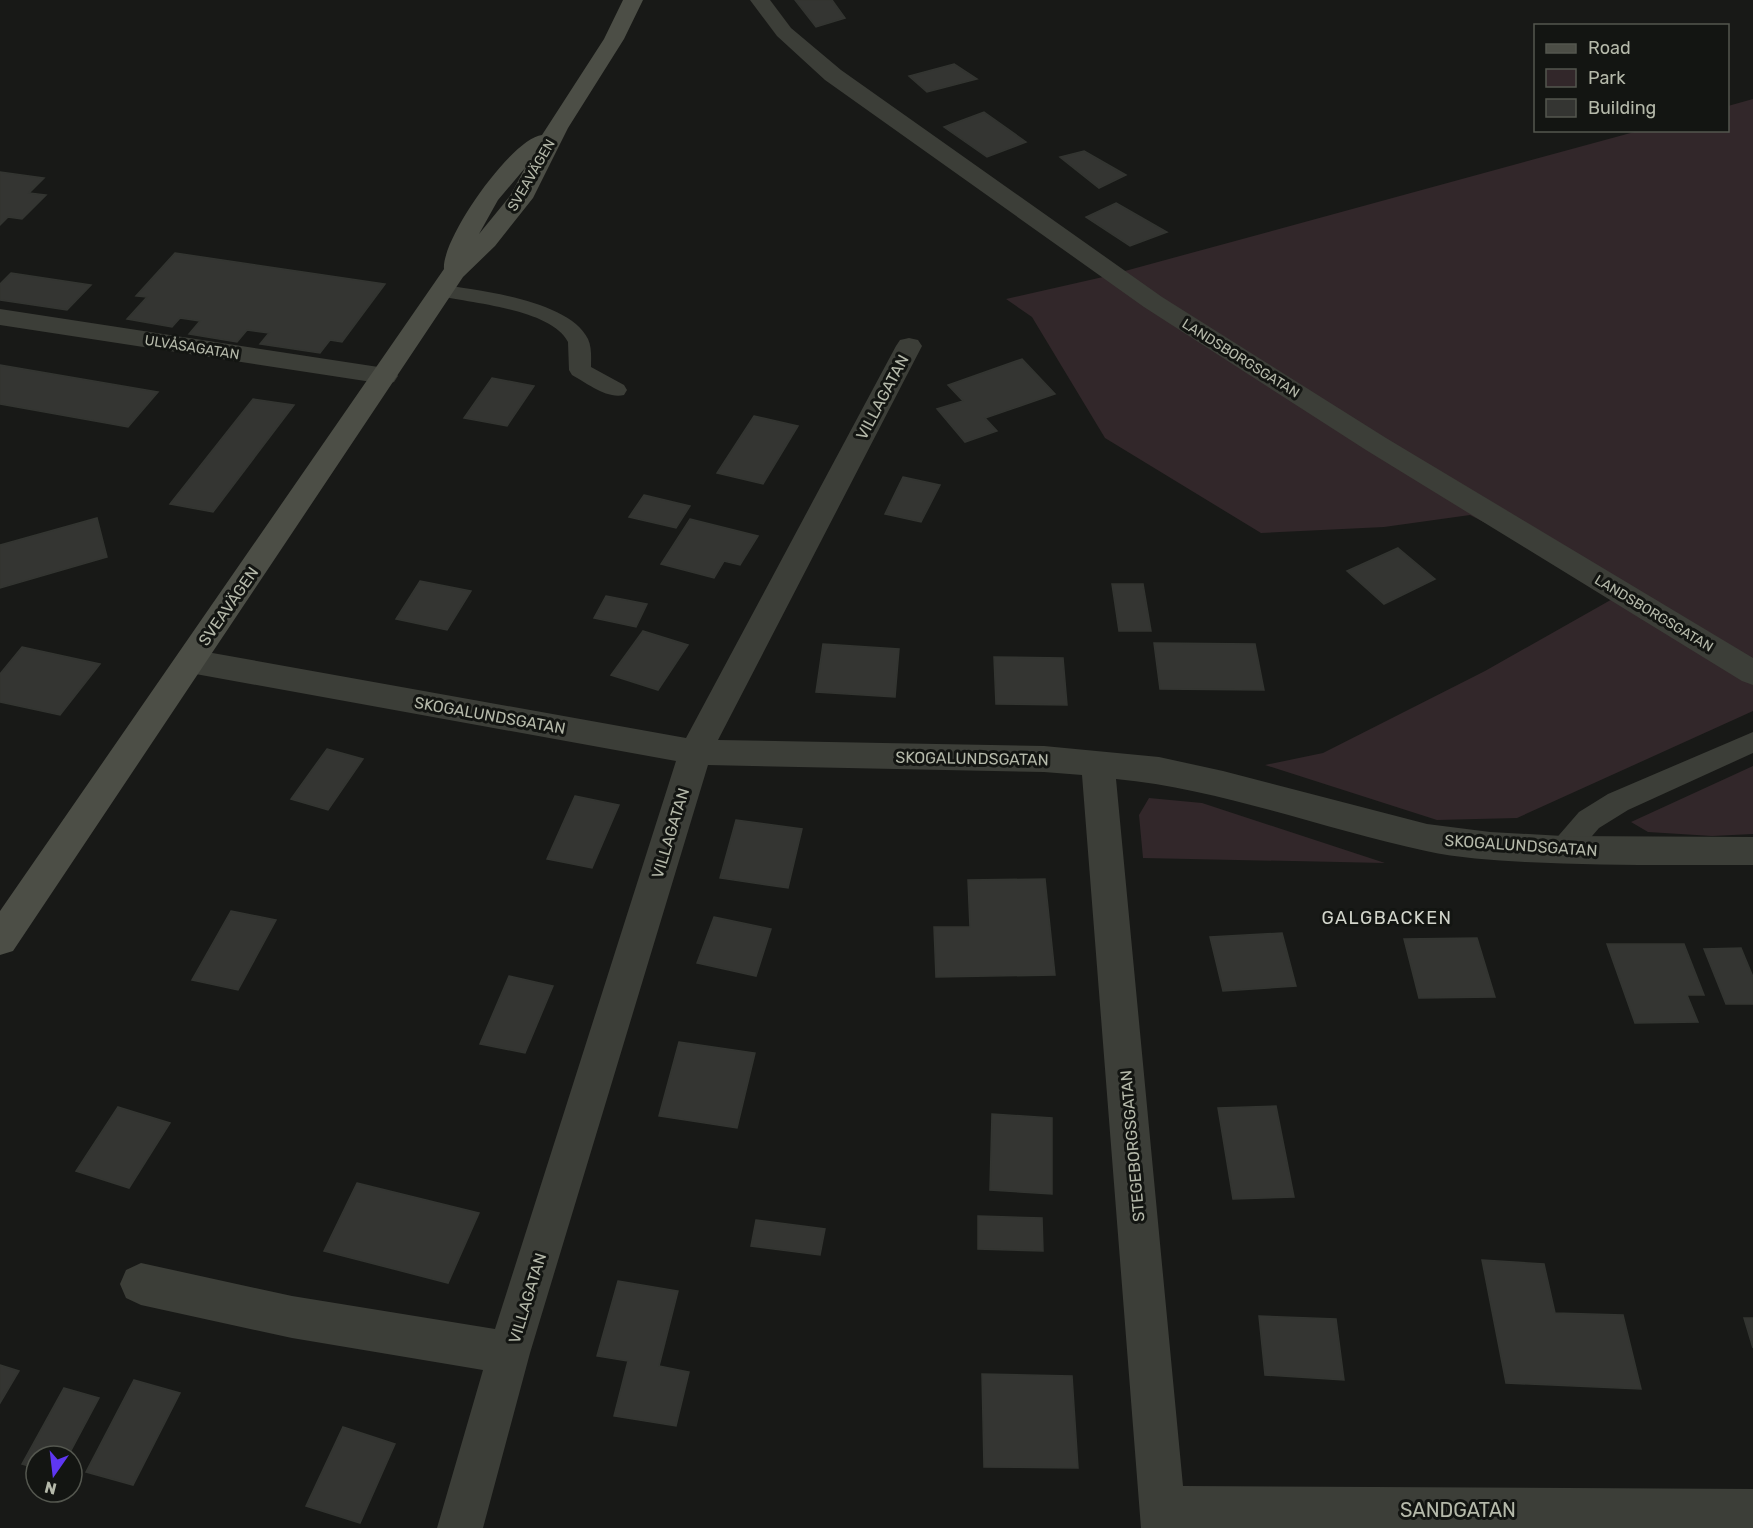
<svg xmlns="http://www.w3.org/2000/svg" width="1753" height="1528" viewBox="0 0 1753 1528" font-family="Rubik,sans-serif">
<style>
.green{fill:#32272a}
.building{fill:#343532;stroke:#333531;stroke-width:1.5}
.lines{fill:none;stroke-linecap:round;stroke-linejoin:round}
.lane{fill:#3c3e38;fill-rule:evenodd}
.street{fill:#3c3e38;fill-rule:evenodd}
.secondary{fill:#4c4e46;fill-rule:evenodd}
.labels{text-anchor:middle;stroke-width:6;stroke-linejoin:round;paint-order:stroke}
.far-street-label{font-size:14px;fill:#b5b9aa;stroke:#131512}
.street-label{font-size:16px;fill:#b5b9aa;stroke:#131512}
.neighbourhood-label{font-size:18px;letter-spacing:1.5px;fill:#d2d5cb;stroke:#131512}
.near-street-label{font-size:20px;fill:#b5b9aa;stroke:#131512}
</style>
<rect width="100%" height="100%" fill="#181917"/>
<!-- green -->
<path class="green" d="M 1753,99 L 1753,711 L 1517,818 L 1437,820 L 1265,765 L 1323,753 L 1485,671 L 1623,593 L 1470,515 L 1384,527 L 1261,533 L 1105,438 L 1032,317 L 1006,299 L 1103,277 L 1638,131 L 1728,130 L 1728,106 Z
M 1753,766 L 1753,834 L 1712,836 L 1648,832 L 1631,822 Z
M 1149,798 L 1202,803 L 1385,863 L 1143,858 L 1139,815 Z"/>
<!-- building -->
<path class="building" d="M 795,0 L 832,0 L 845,18 L 816,27 Z
M 954,64 L 977,79 L 927,92 L 909,76 Z
M 984,112 L 1026,142 L 987,157 L 944,127 Z
M 1084,151 L 1126,175 L 1099,188 L 1060,157 Z
M 0,172 L 44,178 L 29,193 L 46,195 L 22,219 L 8,217 L 0,225 Z
M 1116,203 L 1167,232 L 1130,246 L 1086,217 Z
M 175,253 L 385,284 L 342,342 L 330,340 L 320,353 L 260,344 L 269,333 L 247,330 L 237,342 L 189,334 L 200,321 L 180,318 L 172,327 L 127,319 L 147,297 L 136,296 Z
M 11,273 L 91,285 L 67,310 L 0,300 L 0,284 Z
M 1022,359 L 1055,394 L 985,418 L 997,431 L 965,442 L 937,409 L 963,401 L 948,385 Z
M 0,365 L 158,392 L 128,427 L 0,404 Z
M 492,378 L 534,386 L 507,426 L 464,418 Z
M 253,399 L 294,405 L 213,512 L 170,504 Z
M 754,416 L 798,426 L 763,484 L 717,473 Z
M 903,477 L 940,485 L 921,522 L 885,514 Z
M 644,495 L 690,506 L 676,528 L 629,517 Z
M 97,518 L 107,557 L 0,588 L 0,545 Z
M 690,519 L 758,536 L 740,565 L 724,561 L 714,578 L 661,564 Z
M 1398,548 L 1435,579 L 1384,604 L 1347,571 Z
M 420,581 L 471,591 L 447,630 L 396,619 Z
M 1112,584 L 1143,584 L 1151,631 L 1119,631 Z
M 606,596 L 647,604 L 636,627 L 594,618 Z
M 643,631 L 688,645 L 658,690 L 611,675 Z
M 1154,643 L 1255,644 L 1264,690 L 1160,689 Z
M 823,644 L 899,649 L 895,697 L 816,692 Z
M 22,647 L 100,664 L 60,715 L 0,702 L 0,674 Z
M 994,657 L 1063,658 L 1067,705 L 996,704 Z
M 327,749 L 363,759 L 328,810 L 291,799 Z
M 575,796 L 619,805 L 592,868 L 547,859 Z
M 736,820 L 802,829 L 788,888 L 720,878 Z
M 1045,879 L 1055,975 L 936,977 L 934,927 L 970,927 L 968,880 Z
M 231,911 L 276,920 L 238,990 L 192,980 Z
M 714,917 L 771,929 L 756,976 L 697,963 Z
M 1282,933 L 1296,986 L 1223,991 L 1210,937 Z
M 1477,938 L 1495,997 L 1419,998 L 1404,939 Z
M 1607,944 L 1684,944 L 1704,995 L 1687,995 L 1698,1022 L 1635,1023 Z
M 1741,948 L 1753,977 L 1753,1004 L 1726,1004 L 1704,949 Z
M 509,976 L 553,986 L 525,1053 L 480,1044 Z
M 679,1042 L 755,1053 L 737,1128 L 659,1116 Z
M 1276,1106 L 1294,1197 L 1233,1199 L 1218,1108 Z
M 118,1107 L 170,1123 L 129,1188 L 76,1171 Z
M 992,1114 L 1052,1118 L 1052,1194 L 990,1190 Z
M 357,1183 L 479,1213 L 448,1283 L 324,1251 Z
M 978,1216 L 1042,1218 L 1043,1251 L 978,1249 Z
M 756,1220 L 825,1229 L 820,1255 L 751,1246 Z
M 1482,1260 L 1544,1264 L 1555,1313 L 1623,1315 L 1641,1389 L 1506,1383 Z
M 618,1281 L 678,1291 L 659,1366 L 689,1372 L 676,1426 L 614,1416 L 628,1361 L 597,1356 Z
M 1259,1316 L 1336,1319 L 1344,1380 L 1265,1375 Z
M 1744,1318 L 1753,1318 L 1753,1348 Z
M 0,1365 L 19,1371 L 0,1403 Z
M 982,1374 L 1072,1376 L 1078,1468 L 984,1467 Z
M 134,1380 L 180,1393 L 133,1485 L 86,1472 Z
M 64,1388 L 99,1398 L 68,1456 L 36,1456 L 36,1468 L 22,1464 Z
M 343,1427 L 395,1444 L 360,1523 L 306,1506 Z"/>
<g class="lines">
<!-- lane -->
<path class="lane" d="M 442,285 C 480,290 570,301 588,339 C 592,348 591,358 591,367 L 624,385 L 627,390 L 624,395 C 606,399 587,383 572,375 L 569,370 L 568,342 C 551,308 467,303 435,295 L 432,291 L 435,287 Z
M 1753,732 L 1753,753 L 1628,810 L 1599,828 L 1573,858 L 1563,861 L 1553,858 L 1549,850 L 1553,842 L 1579,812 L 1608,794 Z"/>
<!-- street -->
<path class="street" d="M 750,0 L 770,0 L 791,28 L 841,70 L 1162,297 L 1386,438 L 1753,658 L 1753,685 L 1742,681 L 1366,450 L 1144,307 L 825,80 L 777,36 Z
M 0,309 L 385,368 L 394,370 L 398,376 L 394,382 L 385,384 L 0,325 Z
M 909,338 L 918,340 L 922,346 L 718,740 L 1044,746 L 1159,757 L 1223,771 L 1427,824 L 1490,832 L 1563,836 L 1753,837 L 1753,865 C 1677,865 1601,866 1525,862 C 1492,860 1458,858 1426,851 C 1322,829 1222,789 1116,779 L 1183,1486 L 1753,1489 L 1753,1528 L 1141,1528 L 1082,775 L 1044,772 L 708,765 L 530,1353 L 483,1528 L 437,1528 L 483,1370 L 292,1338 L 141,1305 L 126,1298 L 120,1284 L 126,1270 L 141,1263 L 292,1296 L 495,1329 L 676,761 L 190,673 L 179,669 L 174,661 L 179,653 L 190,649 L 686,738 L 896,346 L 900,340 Z"/>
<!-- secondary -->
<path class="secondary" d="M 623,0 L 643,0 L 624,39 L 568,128 L 533,198 L 495,246 L 463,277 L 13,951 L 0,955 L 0,911 L 444,269 C 441,239 512,138 542,135 L 604,39 ZM 525,168 L 510,196 L 479,234 L 498,200 Z"/>
</g>
<g class="labels">
<!-- far-street labels -->
<g class="far-street-label">
<text transform="translate(531 175) rotate(-60)" y="5">SVEAVÄGEN</text>
<text transform="translate(192 347) rotate(9)" y="5">ULVÅSAGATAN</text>
<text transform="translate(1241 358) rotate(32)" y="5">LANDSBORGSGATAN</text>
<text transform="translate(1654 613) rotate(31)" y="5">LANDSBORGSGATAN</text>
</g>
<!-- street labels -->
<g class="street-label">
<text transform="translate(882 397) rotate(-62)" y="6">VILLAGATAN</text>
<text transform="translate(228 606) rotate(-55)" y="6">SVEAVÄGEN</text>
<text transform="translate(490 715) rotate(10)" y="6">SKOGALUNDSGATAN</text>
<text transform="translate(972 758) rotate(1)" y="6">SKOGALUNDSGATAN</text>
<text transform="translate(670 833) rotate(-73)" y="6">VILLAGATAN</text>
<text transform="translate(1521 845) rotate(4)" y="6">SKOGALUNDSGATAN</text>
<text transform="translate(1132 1146) rotate(-95)" y="6">STEGEBORGSGATAN</text>
<text transform="translate(527 1298) rotate(-73)" y="6">VILLAGATAN</text>
</g>
<!-- neighbourhood labels -->
<g class="neighbourhood-label">
<text x="1387" y="924">GALGBACKEN</text>
</g>
<!-- near-street labels -->
<g class="near-street-label">
<text x="1458" y="1517">SANDGATAN</text>
</g>
</g>
<!-- legend -->
<rect x="1534" y="24" width="195" height="108" fill="#131512" stroke="#54574f" stroke-width="1.5"/>
<rect x="1546" y="44" width="30" height="9" fill="#4c4e46" stroke="#54574f" stroke-width="1.5"/>
<text x="1588" y="54" font-size="18" fill="#b5b9aa">Road</text>
<rect x="1546" y="69" width="30" height="18" fill="#32272a" stroke="#54574f" stroke-width="1.5"/>
<text x="1588" y="84" font-size="18" fill="#b5b9aa">Park</text>
<rect x="1546" y="99" width="30" height="18" fill="#343532" stroke="#54574f" stroke-width="1.5"/>
<text x="1588" y="114" font-size="18" fill="#b5b9aa">Building</text>
<!-- north arrow -->
<g transform="translate(54 1474) rotate(194)"><circle r="28" fill="#131512" stroke="#54574f" stroke-width="1.5"/>
<path d="M0-4.5L10 22L0 15L-10 22Z" fill="#5f37f2"/>
<text y="-9" font-size="16" font-weight="bold" text-anchor="middle" fill="#b5b9aa">N</text>
</g>
</svg>
